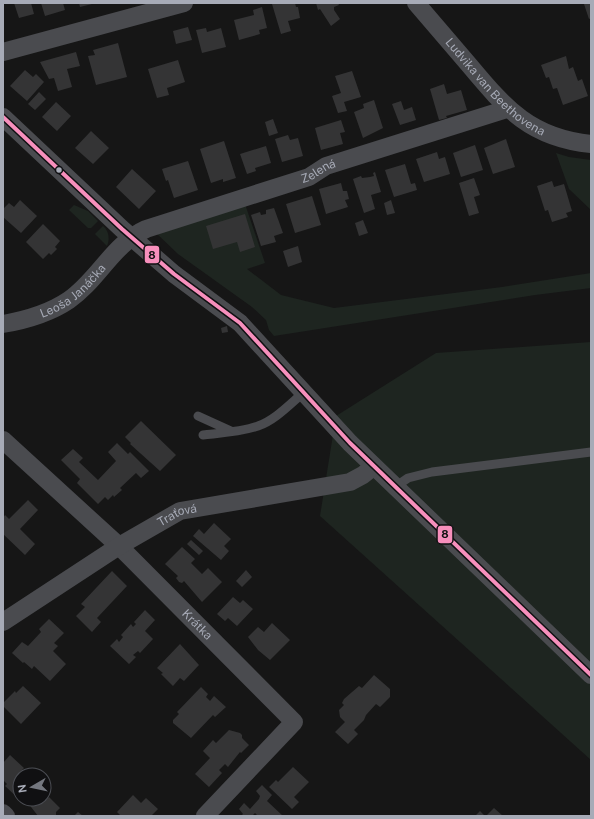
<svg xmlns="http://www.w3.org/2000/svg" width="594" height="819" viewBox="0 0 594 819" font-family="'Public Sans',sans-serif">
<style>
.green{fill:#1e2520}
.building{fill:#343435}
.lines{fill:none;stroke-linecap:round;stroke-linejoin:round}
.service{stroke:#4a4b4f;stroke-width:9}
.minor{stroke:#4a4b4f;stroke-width:18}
.bus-1-casing{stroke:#101012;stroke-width:7}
.bus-1{stroke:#f78fbc;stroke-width:4}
.bus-dot{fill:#a7abb7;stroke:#101012;stroke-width:1.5}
.labels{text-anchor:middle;stroke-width:4;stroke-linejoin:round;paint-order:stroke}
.street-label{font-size:12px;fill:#a7abb7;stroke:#101012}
.line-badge{stroke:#101012;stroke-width:1.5}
.pale-badge-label{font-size:11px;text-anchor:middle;font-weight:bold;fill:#111}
</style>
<rect width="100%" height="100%" fill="#161616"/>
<!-- green -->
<path class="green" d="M 556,153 L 569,157 L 591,160 L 591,210 L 569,189 Z
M 245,204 L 265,263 L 247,269 L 281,295 L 334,308 L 502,287 L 591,273 L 591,288 L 535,295 L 274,336 L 269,330 L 266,320 L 252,307 L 178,254 L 154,231 Z
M 74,205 L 88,211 L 98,221 L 91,228 L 88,228 L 69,210 Z
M 103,226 C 109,231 110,239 107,246 L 95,234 Z
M 591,342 L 591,760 L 320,516 L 336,416 L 436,353 Z"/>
<!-- building -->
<path class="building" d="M 14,3 L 31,3 L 34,14 L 19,18 Z
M 41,3 L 63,3 L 65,10 L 45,16 Z
M 79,3 L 92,3 L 92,4 L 80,7 Z
M 277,3 L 295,3 L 296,7 L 298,7 L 300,18 L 288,21 L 291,31 L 281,34 L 272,4 Z
M 316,3 L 338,3 L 339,5 L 334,7 L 334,10 L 340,19 L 331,26 L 320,9 L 318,10 Z
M 587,3 L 591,3 L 591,18 L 589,19 L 584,4 Z
M 262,7 L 267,28 L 259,30 L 260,34 L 239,40 L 234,20 L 254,15 L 253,10 Z
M 188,27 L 192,40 L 176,44 L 173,31 Z
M 206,28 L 207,32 L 221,28 L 226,47 L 202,53 L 196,30 Z
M 118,43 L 127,77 L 96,85 L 88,56 L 95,55 L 93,50 Z
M 76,52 L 80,66 L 67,69 L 72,87 L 58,91 L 54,78 L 49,79 L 40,62 Z
M 566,56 L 569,69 L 573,67 L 578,81 L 582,79 L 588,96 L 563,105 L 557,88 L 553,89 L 549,77 L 546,78 L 541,65 Z
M 178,60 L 185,82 L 167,88 L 169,95 L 157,98 L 148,69 Z
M 25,70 L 33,77 L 36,74 L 44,82 L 27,101 L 10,86 Z
M 352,71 L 361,97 L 344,102 L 347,111 L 338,113 L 332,96 L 341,93 L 335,76 Z
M 444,84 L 447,94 L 461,90 L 467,110 L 446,116 L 447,118 L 439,120 L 430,89 Z
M 39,92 L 46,99 L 35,110 L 28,104 Z
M 374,100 L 383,128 L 363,138 L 354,112 L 364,108 L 363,104 Z
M 401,101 L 404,110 L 412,107 L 416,120 L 400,125 L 392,104 Z
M 56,102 L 71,116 L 57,131 L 42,117 Z
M 273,119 L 278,133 L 269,136 L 265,122 Z
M 341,120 L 345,132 L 340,133 L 343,144 L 321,150 L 315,128 Z
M 91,131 L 109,148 L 93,164 L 75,148 Z
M 288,135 L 290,140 L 298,138 L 303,156 L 282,162 L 275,139 Z
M 506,139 L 515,167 L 493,174 L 484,148 Z
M 224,141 L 236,178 L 223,182 L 223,179 L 211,183 L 200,149 Z
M 475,145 L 483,170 L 461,177 L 453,153 Z
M 266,146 L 271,163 L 255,168 L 256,171 L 247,174 L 240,154 Z
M 437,152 L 439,159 L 445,157 L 450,174 L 424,182 L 416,159 Z
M 188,161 L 198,190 L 174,198 L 168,180 L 166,181 L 162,169 Z
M 405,164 L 411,184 L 415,183 L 417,190 L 394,197 L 385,170 Z
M 132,169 L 156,191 L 139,209 L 116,187 Z
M 375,172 L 381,192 L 371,195 L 375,209 L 364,213 L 353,179 L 361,176 L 362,178 L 370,177 L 374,176 L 373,173 Z
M 474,178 L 480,195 L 474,197 L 479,213 L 469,216 L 459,183 Z
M 552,181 L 554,187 L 564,184 L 572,211 L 566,213 L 568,217 L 552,222 L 548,210 L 545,211 L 537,186 Z
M 341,183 L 343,191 L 347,191 L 349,199 L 345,200 L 348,207 L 326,214 L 319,189 Z
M 312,196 L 321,225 L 295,233 L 286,204 Z
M 20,200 L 37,216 L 21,233 L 3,217 L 3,209 L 9,203 L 14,207 Z
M 391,200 L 395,213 L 387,215 L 384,203 Z
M 274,208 L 283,233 L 274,236 L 276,242 L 261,246 L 251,215 L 260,212 L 261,215 L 266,214 L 266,210 Z
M 245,214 L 255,247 L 240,252 L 237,242 L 213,249 L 206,226 Z
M 363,220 L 368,233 L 359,236 L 355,223 Z
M 43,224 L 60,241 L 55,247 L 57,249 L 51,255 L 49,253 L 43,259 L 26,242 Z
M 298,246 L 302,262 L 288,267 L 283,251 Z
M 227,326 L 228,332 L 222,333 L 221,328 Z
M 141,421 L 176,455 L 160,471 L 130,444 L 131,443 L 125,437 Z
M 117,443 L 128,454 L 130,452 L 149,471 L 141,478 L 136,473 L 120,488 L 122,490 L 114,497 L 113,495 L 108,500 L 105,497 L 98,504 L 77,483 L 80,479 L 61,460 L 73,449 L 83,458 L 79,462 L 98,480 L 116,461 L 108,452 Z
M 28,500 L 38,510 L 20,529 L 35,544 L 25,555 L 3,534 L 3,518 L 5,515 L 9,519 Z
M 214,523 L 231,539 L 224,546 L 229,551 L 221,560 L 193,536 L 199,529 L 204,534 Z
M 191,540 L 203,551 L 199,555 L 187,544 Z
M 182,547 L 195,559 L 191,563 L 202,574 L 208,568 L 222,582 L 202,602 L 184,581 L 182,583 L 179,582 L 176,578 L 178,576 L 165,564 Z
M 246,570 L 252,577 L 242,587 L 236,581 Z
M 112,571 L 127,586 L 97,618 L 101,622 L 92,632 L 76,616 L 85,607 L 81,604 Z
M 233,597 L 240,603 L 243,600 L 253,609 L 237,626 L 228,618 L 225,621 L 217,614 Z
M 145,610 L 155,620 L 145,631 L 153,639 L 140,653 L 138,651 L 133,655 L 136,657 L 129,664 L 110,646 L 117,639 L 119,642 L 123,637 L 121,635 L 131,624 L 133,627 L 136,624 L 134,622 Z
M 49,619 L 64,633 L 54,643 L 58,646 L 53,651 L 66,664 L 50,681 L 34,666 L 32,669 L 24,662 L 23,663 L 12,653 L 22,642 L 28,646 L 41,632 L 39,629 Z
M 272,623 L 290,640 L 270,660 L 258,650 L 248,637 L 258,627 L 264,632 Z
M 180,644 L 199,665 L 184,681 L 180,678 L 173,686 L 161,674 L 163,673 L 157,668 Z
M 374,675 L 390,689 L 390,697 L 380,707 L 376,704 L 366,715 L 364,720 L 354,730 L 358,734 L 348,744 L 335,732 L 345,722 L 340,717 L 339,710 L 344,705 L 342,703 L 344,699 L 359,686 L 362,688 Z
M 23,686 L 41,703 L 21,724 L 3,706 L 3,703 L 15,691 L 16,693 Z
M 201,687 L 208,694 L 206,697 L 210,701 L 214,696 L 226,707 L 215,717 L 213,715 L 191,738 L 173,723 L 173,720 L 179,714 L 177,712 Z
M 229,730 L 240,733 L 242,735 L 242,738 L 249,745 L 241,753 L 240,752 L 228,767 L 225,764 L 219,770 L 222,773 L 209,787 L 195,774 L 210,758 L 203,751 L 213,740 L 216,743 Z
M 10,755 L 24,768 L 20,772 L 23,775 L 20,775 L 19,799 L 5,786 L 7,784 L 3,780 L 3,763 Z
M 293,767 L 309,782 L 294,797 L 299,802 L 292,809 L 269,787 L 276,780 L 278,782 Z
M 262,785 L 272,795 L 267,801 L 283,816 L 258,816 L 255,813 L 252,816 L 241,816 L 243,814 L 239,809 L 244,803 L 250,809 L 259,799 L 260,796 L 256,791 Z
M 133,795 L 141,803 L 146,798 L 158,809 L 151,816 L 121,816 L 117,812 Z
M 49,797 L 60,808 L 56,812 L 56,816 L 38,816 L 28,803 L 32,799 L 44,799 L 44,798 L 46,800 Z
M 494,808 L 503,816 L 486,816 Z
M 480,811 L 485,816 L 475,816 Z
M 78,812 L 83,816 L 74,816 Z"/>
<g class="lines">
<!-- service -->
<path class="service" d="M 198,416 L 231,431
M 203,435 C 221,433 241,432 258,426 C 275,420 289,405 303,393
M 395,487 L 408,478 L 432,472 L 591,452"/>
<!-- minor -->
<g class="minor">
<path id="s1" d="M 416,3 C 434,24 452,45 470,66 C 506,109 531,138 591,144"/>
<path d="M 3,52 L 184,3"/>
<path d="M 3,117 L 122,229 L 174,274 L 240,323 L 350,443 L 591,675"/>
<path id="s2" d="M 3,324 C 26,320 50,313 69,300 C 98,280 113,244 146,229 L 309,177 L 326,166 L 507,109"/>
<path id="s3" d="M 3,440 L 119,546 L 294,722 L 205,816"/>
<path id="s4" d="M 3,622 L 119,546 L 180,511 L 350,482 L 363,475 L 373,467"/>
<path d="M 3,813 L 6,816"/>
</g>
<!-- bus-1 casing -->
<g class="bus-1-casing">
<path id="bus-1" d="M 3,117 L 122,229 L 174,274 L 240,323 L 350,443 L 591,675"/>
</g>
<!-- bus-1 -->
<use href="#bus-1" class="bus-1"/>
</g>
<!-- markers -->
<circle class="bus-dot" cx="59" cy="170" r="3.5"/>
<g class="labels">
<!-- street labels -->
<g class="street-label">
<text dy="4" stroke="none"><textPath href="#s1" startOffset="116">Ludvika van Beethovena</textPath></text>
<text dy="4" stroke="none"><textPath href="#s2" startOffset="358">Zelená</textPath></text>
<text dy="4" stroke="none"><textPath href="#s2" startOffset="79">Leoša Janáčka</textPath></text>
<text dy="4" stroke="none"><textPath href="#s4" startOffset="205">Traťová</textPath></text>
<text dy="4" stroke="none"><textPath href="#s3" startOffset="268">Krátka</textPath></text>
</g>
</g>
<g class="line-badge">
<rect x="144" y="245" width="16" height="19" rx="4" fill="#f78fbc"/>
<rect x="437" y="525" width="16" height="19" rx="4" fill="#f78fbc"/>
</g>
<g class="pale-badge-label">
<text x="152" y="259">8</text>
<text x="445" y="538">8</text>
</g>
<!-- border -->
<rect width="594" height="819" fill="none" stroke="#a7abb7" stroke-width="8"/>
<!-- north arrow -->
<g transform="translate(32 787) rotate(261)"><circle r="19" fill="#101012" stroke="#4c4e54"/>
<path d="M0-3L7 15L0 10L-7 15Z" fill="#74777f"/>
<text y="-6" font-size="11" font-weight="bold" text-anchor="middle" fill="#a7abb7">N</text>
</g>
</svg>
